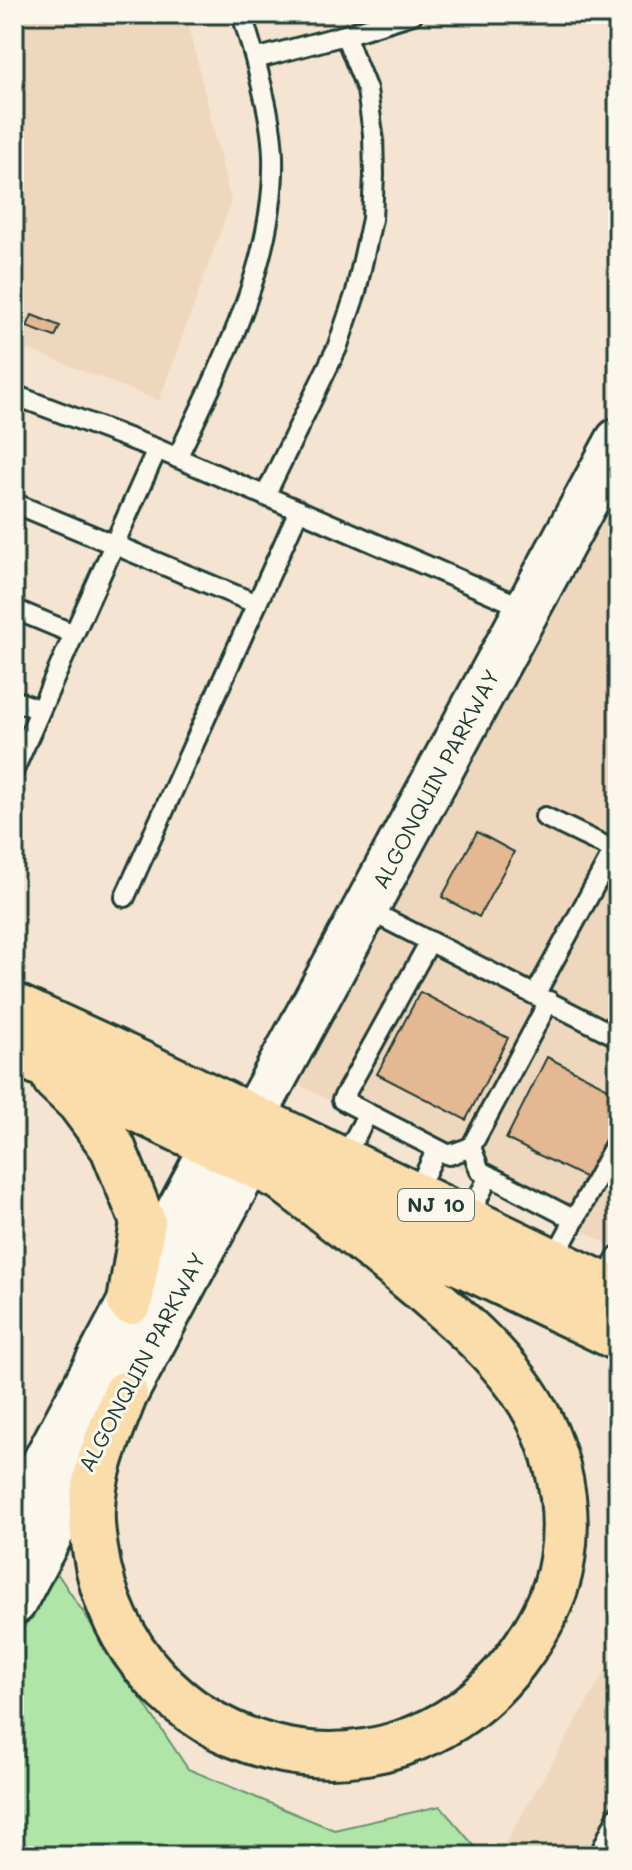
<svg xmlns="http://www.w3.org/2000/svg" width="632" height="1870" viewBox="0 0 632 1870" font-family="Mali,sans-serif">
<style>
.built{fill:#efd7be}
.green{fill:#afe5a7;stroke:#67916e;stroke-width:2}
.building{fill:#e3b893;stroke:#1f3d34;stroke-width:2}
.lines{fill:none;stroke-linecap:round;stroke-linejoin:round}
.service-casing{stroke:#1f3d34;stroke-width:24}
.tertiary-casing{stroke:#1f3d34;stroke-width:50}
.primary-casing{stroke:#1f3d34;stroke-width:50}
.service{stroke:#fbf7ec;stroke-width:18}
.tertiary{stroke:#fbf7ec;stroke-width:44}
.primary{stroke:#faddab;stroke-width:44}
.labels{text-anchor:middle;stroke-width:6;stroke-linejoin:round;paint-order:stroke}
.shield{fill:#fbf7ec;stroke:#61756b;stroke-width:2}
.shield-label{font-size:20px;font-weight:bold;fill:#1f3d34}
.street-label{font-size:22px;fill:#1f3d34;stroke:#fbf7ec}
</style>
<rect width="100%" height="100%" fill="#f4e4d1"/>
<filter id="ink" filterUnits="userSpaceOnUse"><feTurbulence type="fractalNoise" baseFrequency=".0125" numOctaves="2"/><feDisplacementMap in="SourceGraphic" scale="16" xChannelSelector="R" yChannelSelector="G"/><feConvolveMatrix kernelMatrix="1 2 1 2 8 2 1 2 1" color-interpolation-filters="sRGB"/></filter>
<g filter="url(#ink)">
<!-- built -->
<path class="built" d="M 14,14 L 186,14 L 231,202 L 159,401 L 28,349 L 14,372 Z
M 618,437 L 618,1247 L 606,1243 L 292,1081 Z
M 618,1649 L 618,1856 L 498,1856 Z"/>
<!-- green -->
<path class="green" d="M 55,1570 L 188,1769 L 334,1830 L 440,1806 L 483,1856 L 14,1856 L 14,1646 Z"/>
<!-- building -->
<path class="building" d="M 32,315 L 60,326 L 55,337 L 27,327 Z
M 477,832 L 514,852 L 479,917 L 442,897 Z
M 420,992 L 508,1038 L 466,1120 L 377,1074 Z
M 547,1057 L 618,1093 L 618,1114 L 586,1178 L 506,1139 Z"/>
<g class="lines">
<!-- service casing -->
<g class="service-casing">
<path id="service" d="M 242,14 L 255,59
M 14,395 L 157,449
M 177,458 C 221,366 276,260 273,156 C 272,123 263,91 255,59 L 345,35
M 265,496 L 337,348 L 356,292 L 372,219 L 374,175 L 373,134 L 367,90 L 345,35 L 413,14
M 14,503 L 257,604
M 14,609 L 74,634 L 14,770
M 74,634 L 157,449 L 527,609
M 14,700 L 40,710
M 545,817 L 614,850
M 125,897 L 299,510
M 366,909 L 618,1037
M 430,941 L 342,1100 L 449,1155 L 471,1147 L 480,1171 L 575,1220
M 535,995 L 614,850 L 618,852
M 471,1147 L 549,1001
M 343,1160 L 368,1113
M 415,1195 L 437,1149
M 467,1220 L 489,1176
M 553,1260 L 618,1139
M 603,1285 L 618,1256
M 599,1856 L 618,1815"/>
</g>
<!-- tertiary casing -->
<g class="tertiary-casing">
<path id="tertiary" d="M 14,1520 L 214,1145 L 244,1124
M 14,1602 L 249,1162 L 253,1117 L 618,441"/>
</g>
<!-- primary casing -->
<g class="primary-casing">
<path id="primary" d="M 14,1006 L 139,1063 L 618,1292
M 14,1051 L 618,1338
M 55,1079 L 79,1102 L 113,1148 L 143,1222 L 130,1302
M 125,1394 C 111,1431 93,1469 92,1509 C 91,1523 93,1536 95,1549 C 125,1757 386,1830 515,1661 C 538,1630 556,1599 562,1560 C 572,1499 554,1432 517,1383 C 494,1352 466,1327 437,1302 C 387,1258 333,1218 280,1177"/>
</g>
<!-- service -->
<use href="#service" class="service"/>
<!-- tertiary -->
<use href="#tertiary" class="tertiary"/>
<!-- primary -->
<use href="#primary" class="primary"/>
</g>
</g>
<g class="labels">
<!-- shield labels -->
<rect class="shield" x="398" y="1189" width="76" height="32" rx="6"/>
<g class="shield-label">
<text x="436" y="1212">NJ 10</text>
</g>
<!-- street labels -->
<g class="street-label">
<text transform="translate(436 779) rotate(-62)" y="8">ALGONQUIN PARKWAY</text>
<text transform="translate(142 1362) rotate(-62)" y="8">ALGONQUIN PARKWAY</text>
</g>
</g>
<!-- margin -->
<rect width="632" height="1870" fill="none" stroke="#fbf7ec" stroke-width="48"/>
<rect x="24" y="24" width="584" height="1822" fill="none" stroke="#1f3d34" stroke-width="3" filter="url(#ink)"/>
</svg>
